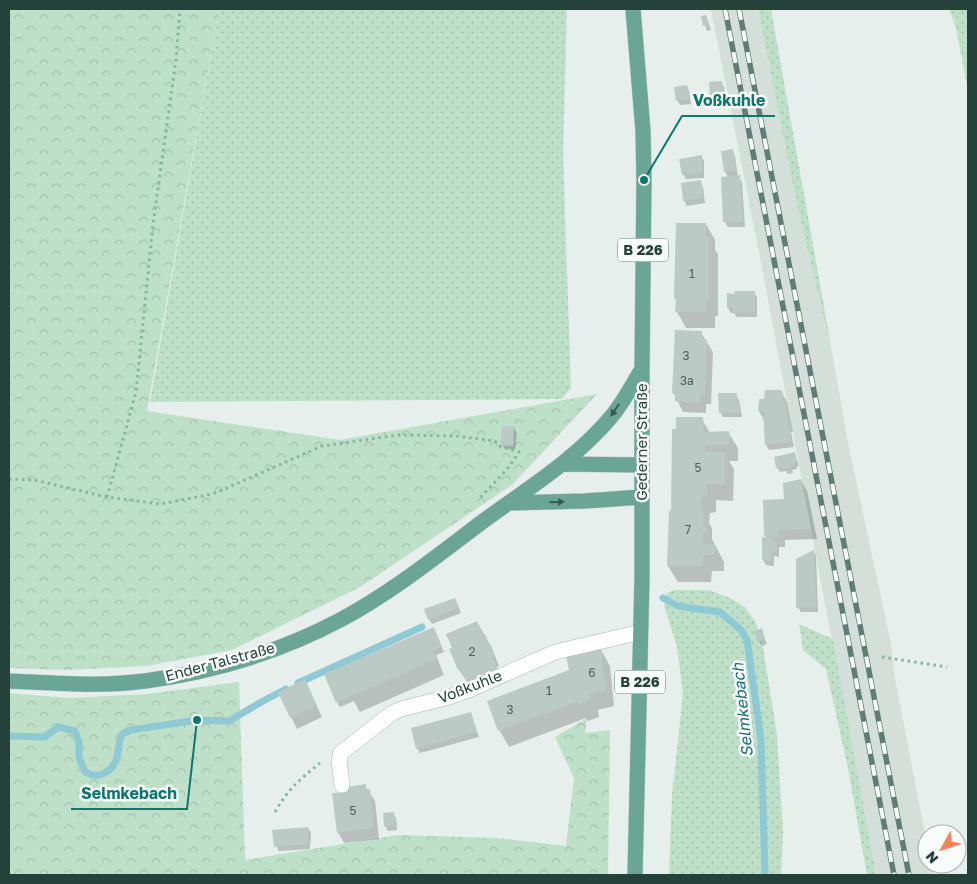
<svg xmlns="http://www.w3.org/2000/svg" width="977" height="884" viewBox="0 0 977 884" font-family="'Golos Text',sans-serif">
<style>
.built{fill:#d4dfda}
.green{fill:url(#green-dots)}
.forest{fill:url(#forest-crowns)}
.shadow{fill:#0003}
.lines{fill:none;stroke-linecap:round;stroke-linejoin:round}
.stream{stroke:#8ec9d4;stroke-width:7}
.building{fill:#bbcac4}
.minor-casing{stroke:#a8b8b2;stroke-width:16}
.major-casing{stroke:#c2cac8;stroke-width:16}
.path{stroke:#86b3a5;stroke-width:3;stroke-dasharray:2.5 4;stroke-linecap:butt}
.minor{stroke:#fff;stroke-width:15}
.major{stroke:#6aa596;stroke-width:15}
.rail-casing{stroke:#5f7d75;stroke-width:5.5}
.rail{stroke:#f7fbf9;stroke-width:4;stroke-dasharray:11;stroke-linecap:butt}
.oneway{fill:#365b51}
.labels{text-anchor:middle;stroke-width:5;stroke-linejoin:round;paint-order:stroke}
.number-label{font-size:12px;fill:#4a645c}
.shield{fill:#f7fbf9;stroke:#637a73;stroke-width:1}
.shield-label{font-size:14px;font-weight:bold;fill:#24423a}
.street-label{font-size:15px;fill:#24423a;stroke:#f7fbf9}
.water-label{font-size:16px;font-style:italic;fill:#1c6f80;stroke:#f7fbf9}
.leader{fill:none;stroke:#0f766e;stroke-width:2}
.callout-dot{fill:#0f766e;stroke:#f7fbf9;stroke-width:2}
.callout-label{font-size:16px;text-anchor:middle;font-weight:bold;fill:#0f766e;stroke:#f7fbf9;stroke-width:5;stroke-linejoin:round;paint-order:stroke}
</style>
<defs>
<pattern id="green-dots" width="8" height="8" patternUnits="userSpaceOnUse" patternTransform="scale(1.25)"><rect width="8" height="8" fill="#bfe0c8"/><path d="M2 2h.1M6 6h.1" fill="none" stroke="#a4c1ad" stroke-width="1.8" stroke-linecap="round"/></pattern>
<pattern id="forest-crowns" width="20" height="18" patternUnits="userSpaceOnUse" patternTransform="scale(1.25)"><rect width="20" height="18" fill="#bfe0c8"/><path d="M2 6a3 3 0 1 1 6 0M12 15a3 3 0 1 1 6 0" fill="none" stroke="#a4c1ad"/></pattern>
</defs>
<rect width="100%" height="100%" fill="#e6efeb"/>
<!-- built -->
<path class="built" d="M 711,9 L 758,9 L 798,210 L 832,352 L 848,443 L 890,639 L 895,678 L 927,844 L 927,864 L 931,864 L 933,875 L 876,875 L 763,273 Z"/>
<!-- green -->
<path class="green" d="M 219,9 L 567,9 L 563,152 L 571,388 L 562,399 L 150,402 Z
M 758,9 L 771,9 L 832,352 L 798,210 Z
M 949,9 L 968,9 L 968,91 L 956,28 Z
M 674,590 L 709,590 L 730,598 L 745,607 L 755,621 L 763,648 L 777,735 L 783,833 L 781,875 L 669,875 L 672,796 L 683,694 L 677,647 L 664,605 L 667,593 Z
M 799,624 L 833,639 L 876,875 L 867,875 L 848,768 L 826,669 L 803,650 Z"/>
<!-- forest -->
<path class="forest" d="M 9,9 L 219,9 L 147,411 L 340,440 L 597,394 L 512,485 L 360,587 L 232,650 L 146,666 L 66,670 L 9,668 Z
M 239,682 L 245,860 L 398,835 L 496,838 L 566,846 L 574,778 L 555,737 L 587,718 L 585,733 L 610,730 L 608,875 L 9,875 L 9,693 L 69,698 L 147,694 Z"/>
<!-- shadow -->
<path class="shadow" d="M 706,16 L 711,30 L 707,31 L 702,17 Z
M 721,82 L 724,87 L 726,101 L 715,102 L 712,97 Z
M 687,86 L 689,91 L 691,104 L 680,105 L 677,100 Z
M 732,151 L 735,156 L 738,177 L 742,182 L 745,227 L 728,227 L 725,222 L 728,177 L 725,172 Z
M 701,156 L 704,161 L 704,178 L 686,179 L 683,174 Z
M 700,182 L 703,187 L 705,203 L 687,206 L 684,200 Z
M 706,224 L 715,240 L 715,250 L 718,254 L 718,316 L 715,316 L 715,328 L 686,328 L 677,312 L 677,301 L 675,298 Z
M 754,292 L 757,297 L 757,317 L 737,317 L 734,313 L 731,313 L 728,308 Z
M 701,333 L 713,352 L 711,404 L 706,404 L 706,413 L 683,412 L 673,392 Z
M 781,391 L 787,402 L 793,432 L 791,432 L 794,447 L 769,450 L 766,445 L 765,422 L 759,411 L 760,400 L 765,400 Z
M 736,395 L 739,400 L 742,417 L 723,417 L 720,412 Z
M 702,419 L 710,433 L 728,432 L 738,448 L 738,461 L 729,461 L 734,469 L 733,501 L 716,500 L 716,512 L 710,513 L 709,523 L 712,528 L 712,539 L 724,562 L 724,571 L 712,571 L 711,582 L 678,582 L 668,566 L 673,511 Z
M 514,428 L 517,433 L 515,450 L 505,449 L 502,444 Z
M 795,454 L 799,466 L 797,466 L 797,469 L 792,470 L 793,473 L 788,474 L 786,471 L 780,472 L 777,467 Z
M 801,480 L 807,491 L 817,539 L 785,540 L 785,547 L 779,547 L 779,557 L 774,556 L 774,566 L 766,565 L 763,560 L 767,539 L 765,535 L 786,500 Z
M 814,551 L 816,556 L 818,612 L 801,612 L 798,607 Z
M 457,604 L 461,613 L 432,624 L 429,619 Z
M 477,622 L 491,646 L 499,666 L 497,667 L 503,681 L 466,680 L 459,670 L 451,650 Z
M 761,630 L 767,644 L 762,646 L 759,641 Z
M 436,634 L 444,652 L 436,655 L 444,675 L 360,712 L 354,701 L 340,707 L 337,702 Z
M 601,650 L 610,666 L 614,706 L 598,710 L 599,717 L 588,721 L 586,718 L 509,747 L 500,731 L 489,701 L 570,670 Z
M 310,692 L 322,717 L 297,729 L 279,693 Z
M 471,714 L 479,737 L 420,753 L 417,748 Z
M 365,786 L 375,801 L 379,839 L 344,843 L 338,832 L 349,793 Z
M 393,813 L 396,818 L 397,830 L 388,831 L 385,826 Z
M 308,828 L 311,833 L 310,849 L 279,851 L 276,846 Z"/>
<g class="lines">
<!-- stream -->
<path class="stream" d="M 663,598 L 678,606 L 720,612 L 741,630 L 747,640 L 761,739 L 765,875
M 298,683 L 422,627
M 9,736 L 44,737 L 59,727 L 75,731 L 79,742 L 79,757 L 85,772 C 92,776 98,777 105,773 C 122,763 115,749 122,734 L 131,730 L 197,720 L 229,721 L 263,701 L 286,689"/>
</g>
<!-- building -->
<path class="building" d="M 706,15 L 709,25 L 703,26 L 701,16 Z
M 722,81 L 723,97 L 710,98 L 709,82 Z
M 687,85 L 689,99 L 676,101 L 674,87 Z
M 733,149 L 736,171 L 724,172 L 721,151 Z
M 702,155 L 702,173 L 682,175 L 679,159 Z
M 740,175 L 743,222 L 723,222 L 721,177 Z
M 701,180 L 703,198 L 683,201 L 681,183 Z
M 676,223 L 706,223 L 706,236 L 709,237 L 709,300 L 706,300 L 706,312 L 675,312 L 676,299 L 674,298 Z
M 735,291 L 755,291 L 755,312 L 733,313 L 733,308 L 727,308 L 727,293 L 734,294 Z
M 675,330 L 702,331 L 701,338 L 707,340 L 705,394 L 700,394 L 700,403 L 675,401 L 675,393 L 672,393 Z
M 765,390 L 782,390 L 792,442 L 765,445 L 763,412 L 758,411 L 759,399 L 764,399 Z
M 718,393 L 737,393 L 737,404 L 739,404 L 740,413 L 719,413 Z
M 676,417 L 703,417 L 704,432 L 729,431 L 729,445 L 705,445 L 705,451 L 725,452 L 725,485 L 707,484 L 707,496 L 701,497 L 701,510 L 704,511 L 703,527 L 707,528 L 707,533 L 703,532 L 703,544 L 715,544 L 715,555 L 703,555 L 702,566 L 667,566 L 669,511 L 671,510 L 672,429 L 676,429 Z
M 502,426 L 514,426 L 513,446 L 501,445 Z
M 795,452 L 797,461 L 795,461 L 795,464 L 790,465 L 791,468 L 783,469 L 783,466 L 776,468 L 774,457 Z
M 801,479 L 811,529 L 779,530 L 779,537 L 764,536 L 763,500 L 784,499 L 783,483 Z
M 762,537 L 773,538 L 773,542 L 777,542 L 777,552 L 772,551 L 771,561 L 762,560 Z
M 814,550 L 816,607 L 796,608 L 796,559 Z
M 455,598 L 459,607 L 428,620 L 424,609 Z
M 477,621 L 483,635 L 485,634 L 494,655 L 492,656 L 498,670 L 467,683 L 461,669 L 458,670 L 449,649 L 452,648 L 446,634 Z
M 434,627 L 442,647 L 432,651 L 436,659 L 336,703 L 324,674 Z
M 762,628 L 765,639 L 758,642 L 754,631 Z
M 601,649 L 606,690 L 589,694 L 590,700 L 578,705 L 577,702 L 498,731 L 487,701 L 569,670 L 566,656 Z
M 305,679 L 317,706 L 290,718 L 278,692 Z
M 471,712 L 477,732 L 416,749 L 411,728 Z
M 366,784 L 366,789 L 370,789 L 373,828 L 337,833 L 332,793 L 348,792 L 347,787 Z
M 394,812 L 395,825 L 384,826 L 383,813 Z
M 308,827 L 308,844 L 274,847 L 272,830 Z"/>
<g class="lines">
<!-- minor casing -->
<g class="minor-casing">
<path id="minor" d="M 342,785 L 339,760 L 341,753 L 392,713 L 401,709 L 449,697 L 469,690 L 555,652 L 641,632"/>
</g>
<!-- major casing -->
<g class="major-casing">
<path id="major" d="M 633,9 L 643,131 L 644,180 L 642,369 L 642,577 L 635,875
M 562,464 L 642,465
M 509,503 L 585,501 L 642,497
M 9,681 C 54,683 100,687 145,681 C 213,672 282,651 342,619 C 392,592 437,556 482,522 C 527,489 575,460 611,417 C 623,403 632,385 642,369"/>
</g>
<!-- path -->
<path class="path" d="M 9,479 L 34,480 L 107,497 L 160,504 L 213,494 L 322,446 L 398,435 L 456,436 L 495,441 L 499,446 L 519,452 L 509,467 L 480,498
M 107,497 L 136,392 L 153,224 L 176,60 L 180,9
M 882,657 L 947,667
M 275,812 C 289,788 299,780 320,763"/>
<!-- minor -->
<use href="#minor" class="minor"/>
<!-- major -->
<use href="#major" class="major"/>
<!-- rail casing -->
<g class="rail-casing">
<path id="rail" d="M 725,9 L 894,875
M 739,9 L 909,875"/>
</g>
<!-- rail -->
<use href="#rail" class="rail"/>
</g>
<!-- one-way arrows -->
<defs><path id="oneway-solid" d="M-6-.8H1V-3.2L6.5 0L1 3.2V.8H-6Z" transform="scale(1.25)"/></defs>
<g class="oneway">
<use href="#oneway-solid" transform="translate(615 410) rotate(124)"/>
<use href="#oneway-solid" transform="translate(557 502) rotate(-1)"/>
</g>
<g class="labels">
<!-- number labels -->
<g class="number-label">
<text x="692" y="278">1</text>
<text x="686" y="360">3</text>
<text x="687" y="385">3a</text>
<text x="698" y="472">5</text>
<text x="688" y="534">7</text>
<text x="472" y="656">2</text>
<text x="592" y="677">6</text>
<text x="549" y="695">1</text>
<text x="510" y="714">3</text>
<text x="353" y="815">5</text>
</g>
<!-- shield labels -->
<g class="shield">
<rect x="618" y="238.5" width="50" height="23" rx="4"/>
<rect x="615" y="670.5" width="50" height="23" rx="4"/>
</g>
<g class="shield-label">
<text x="643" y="255">B 226</text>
<text x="640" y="687">B 226</text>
</g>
<!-- street labels -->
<g class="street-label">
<text transform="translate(642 442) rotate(-90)" y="5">Gederner Straße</text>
<text transform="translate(220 662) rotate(-15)" y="5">Ender Talstraße</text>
<text transform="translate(470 687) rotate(-21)" y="5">Voßkuhle</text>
</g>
<!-- water labels -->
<g class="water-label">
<text transform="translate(742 710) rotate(-96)" y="6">Selmkebach</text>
</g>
</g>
<!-- callouts -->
<path class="leader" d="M644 180L682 116H775M197 720L187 809H71"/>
<g class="callout-dot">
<circle cx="644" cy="180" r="5"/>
<circle cx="197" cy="720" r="5"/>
</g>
<g class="callout-label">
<text x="729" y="106">Voßkuhle</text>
<text x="129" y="799">Selmkebach</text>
</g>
<!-- border -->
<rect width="977" height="884" fill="none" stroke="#24423a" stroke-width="20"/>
<!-- north arrow -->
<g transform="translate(942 849) rotate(230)"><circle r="24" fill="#f7fbf9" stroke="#a3b1ad"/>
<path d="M0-4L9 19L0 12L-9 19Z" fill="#f4845f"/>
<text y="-8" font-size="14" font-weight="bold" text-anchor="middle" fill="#24423a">N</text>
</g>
</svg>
